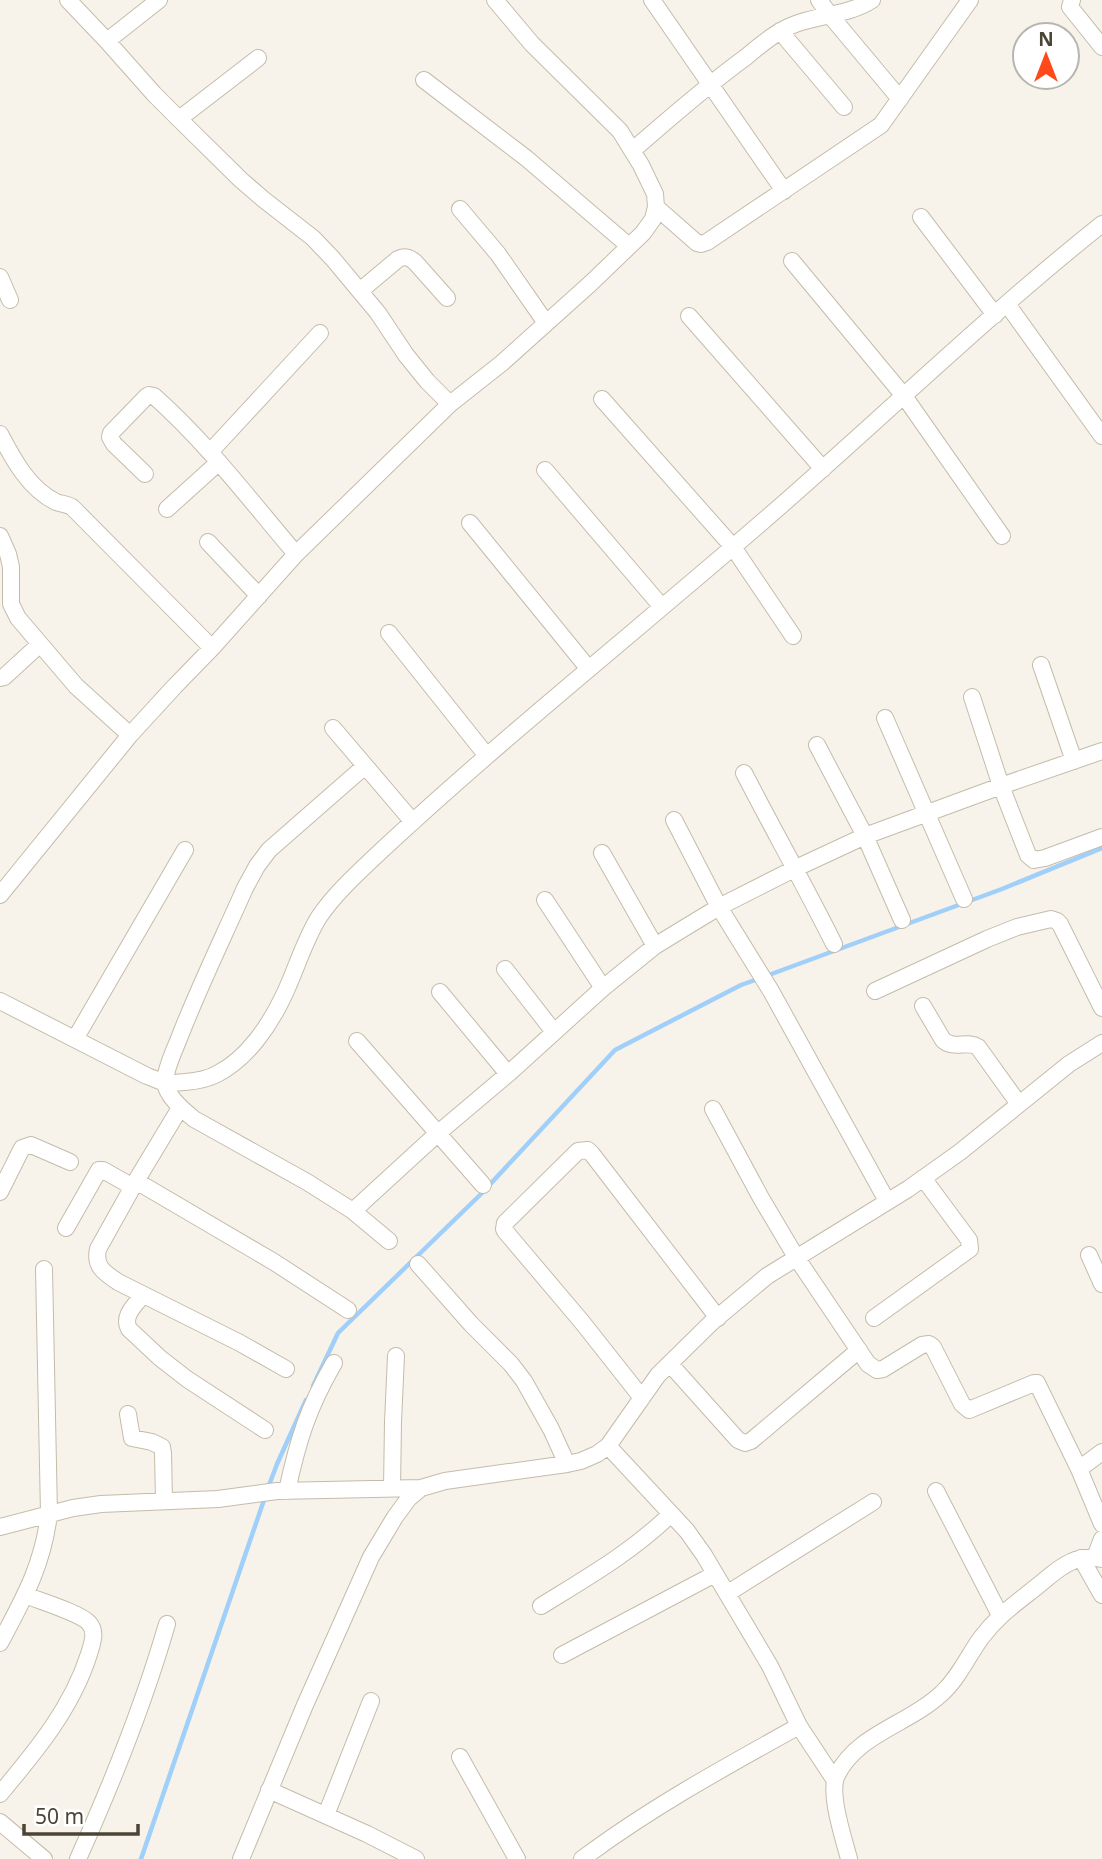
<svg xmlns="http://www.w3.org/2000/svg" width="1102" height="1859" viewBox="0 0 1102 1859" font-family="'Noto Sans',sans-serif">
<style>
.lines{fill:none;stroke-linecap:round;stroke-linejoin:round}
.stream{stroke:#a0cff9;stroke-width:4.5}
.minor-casing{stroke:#c4bcab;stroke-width:18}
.minor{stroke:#fff;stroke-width:16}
</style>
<rect width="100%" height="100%" fill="#f7f3ea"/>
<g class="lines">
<!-- stream -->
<path class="stream" d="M 766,976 L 1002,889 L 1102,848
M 313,1386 L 338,1333 L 481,1194 L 615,1050 L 741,985 L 758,979
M 268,1488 L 277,1464 L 306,1400
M 141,1859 L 265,1497"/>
<!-- minor casing -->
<g class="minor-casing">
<path id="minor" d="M 68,0 L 107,41 L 154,94 L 179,119 L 241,180 L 263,199 L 313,238 L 333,259 L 378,313 L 406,355 L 427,381 L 450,404
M 652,0 L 784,191
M 819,0 L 829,14 L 900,99
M 1072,0 L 1070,7 L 1102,47
M 780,31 L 844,107
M 107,41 L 159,0
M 424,80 L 526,158 L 629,246
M 179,119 L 258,58
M 633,150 C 670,118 706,86 746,57 C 757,48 768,38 781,31 C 809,14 844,18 872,0
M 656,207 L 697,243 L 701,244 L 707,242 L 881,125 L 970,0
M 460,209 L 498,254 L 546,323
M 921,217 L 995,315
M 792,261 L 904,396 L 1002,536
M 0,277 L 10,300
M 361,290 L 398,259 C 405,256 409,257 415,262 L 447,298
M 1007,304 L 1102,436
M 689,316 L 823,469
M 602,399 L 733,547 L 793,636
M 0,434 C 13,459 29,489 56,502 C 62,504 67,504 72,507 L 212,648
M 210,452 L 320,333
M 545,470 L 662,607
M 145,474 L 114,444 L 110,437 L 111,433 L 146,397 L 149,395 L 154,396 C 207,443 250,500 296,554
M 167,509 L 219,462
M 470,523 L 588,668
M 0,536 L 8,554 L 11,567 L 11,604 L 18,618 L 76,686 L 130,735
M 208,542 L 259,596
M 389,633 L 487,756
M 1041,665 L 1074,761
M 0,678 L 4,677 L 40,644
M 972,697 L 1001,786 L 1028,855 L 1034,860 L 1045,858 L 1102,837
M 885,718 L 964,899
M 333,728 L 413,822
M 817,745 L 865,836 L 902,920
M 365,766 L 269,850 L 257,866 L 245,888 C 223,938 198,989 178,1041 C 174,1051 165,1070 165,1082 C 166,1096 184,1111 194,1119 L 307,1182 L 353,1211 L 389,1241
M 744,773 C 774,831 805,886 834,944
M 674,820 L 719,907 L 771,991 L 887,1201
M 602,853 L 655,946
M 0,895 L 130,735 L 175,686 L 212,648 L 296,554 L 450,404 L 502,363 L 591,283 L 643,233 L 653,219 L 656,207 L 655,194 L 641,165 L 620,131 L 532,44 L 495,0
M 545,900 L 603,988
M 505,969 L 554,1032
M 875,991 L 987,939 L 1017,927 L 1051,919 L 1057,921 L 1060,924 L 1102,1008
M 440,992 L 508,1074
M 0,1001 L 147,1076 C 153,1078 159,1081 166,1083 C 172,1084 179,1082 185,1082 C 196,1081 208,1079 217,1074 C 247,1059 270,1025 284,995 C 296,970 304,941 319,917 C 336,892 360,871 382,850 C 509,732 645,624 776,510 C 885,415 989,314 1102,224
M 923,1006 L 943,1040 C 954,1050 967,1040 978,1047 L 1019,1104
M 75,1039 L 185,850
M 357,1041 L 483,1185
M 180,1108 L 136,1181 L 98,1249 C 94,1267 105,1273 118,1282 L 240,1343 L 286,1369
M 713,1109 L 761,1198 L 796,1257 L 868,1364 L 877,1370 L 883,1369 L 922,1345 L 929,1344 L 933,1347 L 962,1404 L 969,1410 L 1034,1383 L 1037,1383 L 1079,1469 L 1102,1524
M 136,1181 L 274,1262 L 348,1310
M 0,1192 L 22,1148 L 31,1145 L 70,1162
M 353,1211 L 437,1134 L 508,1074 L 603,988 L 655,946 L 686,927 L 719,907 L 794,869 L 865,836 L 1001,786 L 1102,751
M 66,1228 L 99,1170 L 103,1170 L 133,1187
M 1089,1255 L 1102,1284
M 418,1264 L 471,1324 L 511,1364 L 524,1381 L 551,1429 L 567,1464
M 143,1295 C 135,1305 122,1316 129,1329 L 160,1358 L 187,1379 L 265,1430
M 874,1318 L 970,1249 L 969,1240 L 923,1178
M 670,1364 L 738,1440 L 745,1443 L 751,1441 L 859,1350
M 642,1398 L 582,1322 L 505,1231 L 504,1229 L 505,1223 L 578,1151 L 588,1150 L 592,1154 L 718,1318
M 128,1414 L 132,1438 L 152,1442 L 162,1447 L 163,1453 L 164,1501
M 608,1446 L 687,1531 L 704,1555 L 770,1666 L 799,1726 L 834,1779
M 1079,1469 L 1102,1452
M 392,1489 L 393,1422 L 396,1356
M 287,1491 C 298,1440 308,1408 334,1363
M 936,1491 L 1000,1615
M 0,1527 L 73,1508 L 101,1504 L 218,1499 L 277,1491 L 421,1488
M 1095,1557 L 1102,1539
M 1081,1558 L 1102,1595
M 728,1593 L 873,1502
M 541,1606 C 586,1578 632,1552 671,1514
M 0,1643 C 24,1598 43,1565 49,1514 L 44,1269
M 562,1655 L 715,1574
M 460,1757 L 517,1859
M 269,1790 L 367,1834 L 416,1859
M 0,1794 C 36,1751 72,1708 89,1654 C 92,1644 97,1632 89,1623 C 80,1613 40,1601 25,1595
M 326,1815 L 371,1701
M 0,1822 L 44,1859
M 78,1859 C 113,1781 143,1707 167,1624
M 241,1859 L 305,1705 L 371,1557 L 395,1517 L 409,1498 L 421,1488 L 445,1481 L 567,1464 L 581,1461 L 597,1454 L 608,1446 L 658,1375 L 712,1322 L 767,1276 L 908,1189 L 960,1152 L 1069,1064 L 1102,1043
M 582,1859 C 650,1808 725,1767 799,1726
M 849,1859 C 844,1839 828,1793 837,1775 C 857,1734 909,1724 941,1694 C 958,1679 968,1656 981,1638 C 999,1614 1018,1602 1040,1584 C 1050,1576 1059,1567 1071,1562 C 1081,1557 1091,1557 1102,1559"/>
</g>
<!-- minor -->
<use href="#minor" class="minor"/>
</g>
<!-- north arrow -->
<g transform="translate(1046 56)"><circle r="33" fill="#ffffff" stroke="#b7b5af" stroke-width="2"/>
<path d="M0-5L12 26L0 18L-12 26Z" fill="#ff4918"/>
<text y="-10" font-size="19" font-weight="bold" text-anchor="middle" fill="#4c4537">N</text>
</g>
<!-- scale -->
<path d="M24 1824v10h114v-10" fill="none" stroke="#4c4537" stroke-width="3.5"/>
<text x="35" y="1824" font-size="21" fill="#4c4537" stroke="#ffffff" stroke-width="5" paint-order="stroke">50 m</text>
</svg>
